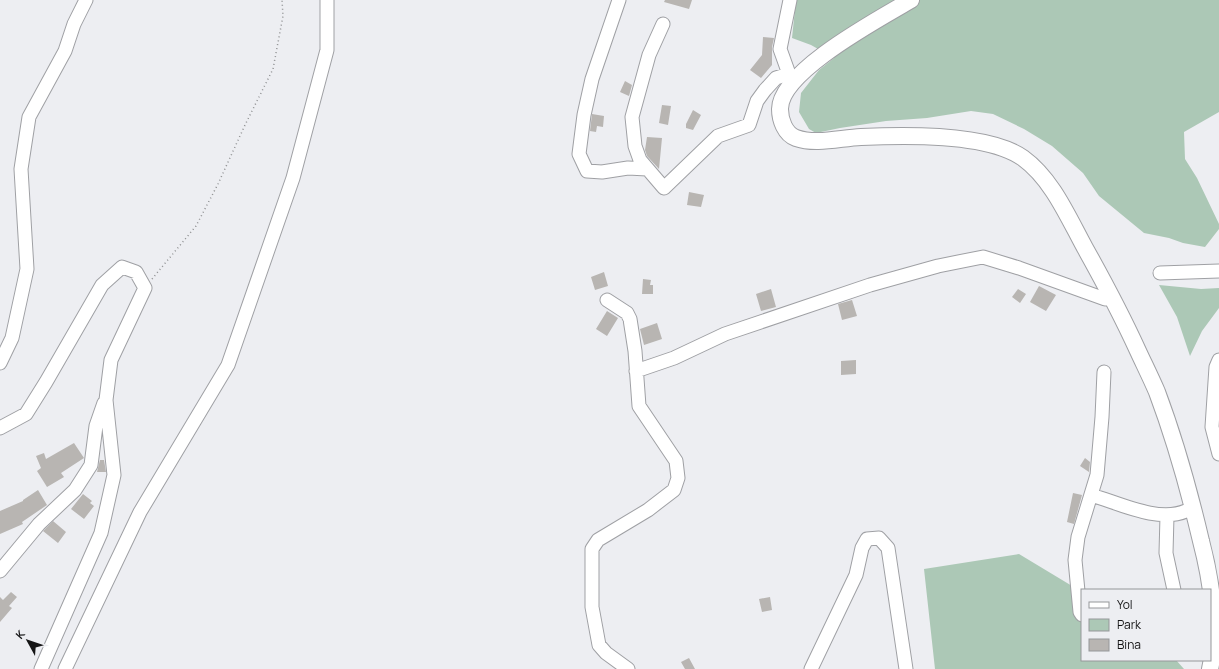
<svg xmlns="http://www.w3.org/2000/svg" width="1219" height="669" viewBox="0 0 1219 669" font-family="Manrope,sans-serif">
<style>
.green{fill:#acc8b6}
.building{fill:#b8b5b2}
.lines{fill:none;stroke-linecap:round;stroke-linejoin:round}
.minor-casing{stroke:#9fa0a4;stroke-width:15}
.major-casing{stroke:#9fa0a4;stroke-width:18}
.path{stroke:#8f9092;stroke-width:1.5;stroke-dasharray:1 3;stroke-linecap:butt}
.minor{stroke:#fff;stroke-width:13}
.major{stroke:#fff;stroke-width:16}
</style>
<rect width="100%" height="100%" fill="#edeef2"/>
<!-- green -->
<path class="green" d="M 796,0 L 1219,0 L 1219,112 L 1184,132 L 1185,159 L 1197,178 L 1219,224 L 1219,229 L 1205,247 L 1183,243 L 1169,238 L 1144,233 L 1099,196 L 1083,173 L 1052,146 L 1024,129 L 993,114 L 971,111 L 927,118 L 886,121 L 840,128 L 816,133 L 809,129 L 799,112 L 801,93 L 819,70 L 834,58 L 811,45 L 792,38 Z
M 1159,285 L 1201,289 L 1219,288 L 1219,308 L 1202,331 L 1190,356 L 1177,317 Z
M 1019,554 L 1082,592 L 1082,660 L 1176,660 L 1184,669 L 935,669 L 924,569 Z"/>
<!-- building -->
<path class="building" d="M 665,0 L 692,0 L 689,9 L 664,2 Z
M 763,37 L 774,38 L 772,47 L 772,65 L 761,78 L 750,70 L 762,55 Z
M 625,81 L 632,85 L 629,96 L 620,92 Z
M 662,105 L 671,106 L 668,125 L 659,123 Z
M 693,110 L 701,115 L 693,130 L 686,128 L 686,124 Z
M 592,114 L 604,116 L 603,127 L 597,126 L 596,132 L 590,131 Z
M 647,137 L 662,138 L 659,169 L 647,156 L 645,150 Z
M 689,192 L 704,195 L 701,207 L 687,205 Z
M 604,272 L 608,286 L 595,290 L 591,277 Z
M 643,279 L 651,280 L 650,285 L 653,285 L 653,294 L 642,294 Z
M 1039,286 L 1056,295 L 1046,311 L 1030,302 Z
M 771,289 L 776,307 L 761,311 L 756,294 Z
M 1018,289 L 1026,294 L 1020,303 L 1012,297 Z
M 852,300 L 857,316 L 842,320 L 838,304 Z
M 607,311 L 618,318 L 607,336 L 596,329 Z
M 657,323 L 662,339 L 644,345 L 640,329 Z
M 856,360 L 856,374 L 841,375 L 841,361 Z
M 74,443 L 84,458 L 61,473 L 64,477 L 47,487 L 37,471 L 41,468 L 36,456 L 44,453 L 46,459 Z
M 1085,458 L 1090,462 L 1089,472 L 1080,466 Z
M 100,460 L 104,460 L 106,472 L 97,472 Z
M 38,490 L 47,505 L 22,522 L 23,524 L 0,534 L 0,511 L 23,501 L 23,500 Z
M 1073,493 L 1082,495 L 1074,524 L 1067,522 Z
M 83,494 L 92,501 L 90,503 L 94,506 L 84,519 L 71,509 Z
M 53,521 L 66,532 L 58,543 L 43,531 Z
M 11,592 L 17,597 L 9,606 L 12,608 L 0,622 L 0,597 L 3,600 Z
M 770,597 L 772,610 L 762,612 L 759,599 Z
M 689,658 L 695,669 L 685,669 L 681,662 Z"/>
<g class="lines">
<!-- minor casing -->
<g class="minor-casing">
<path id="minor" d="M 619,0 L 592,79 L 584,115 L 579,154 L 587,171 L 602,172 L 628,168 L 647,169
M 663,24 L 649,55 L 632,117 L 635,146 L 640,160 L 664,188 L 718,136 L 749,125 L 757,101 L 765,90 L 776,78 L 789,74 L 780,49 L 790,0
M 1160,273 L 1219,271
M 607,300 L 627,313 L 630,319 L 635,351 L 639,406 L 676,461 L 678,478 L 674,490 L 648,510 L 598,540 L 592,549 L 592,607 L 599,645 L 606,653 L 628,669
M 1219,360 L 1216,367 L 1212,427 L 1219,454
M 0,363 L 12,338 L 27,269 L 21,169 L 29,117 L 65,51 L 74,24 L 86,0
M 636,371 L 674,358 L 725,334 L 870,285 L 938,266 L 983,257 L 1019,268 L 1105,299
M 0,428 L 26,414 L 46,382 L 102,285 L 122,267 L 136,272 L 145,288 L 111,360 L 106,400 L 114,475 L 101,533 L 41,669
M 1091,495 C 1119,503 1158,523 1186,511
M 1167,516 L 1166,553 L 1174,590
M 0,571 L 39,524 L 75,490 L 91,465 L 96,426 L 104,403
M 1082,615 L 1080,612 L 1075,560 L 1078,537 L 1097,475 L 1102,417 L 1104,372
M 65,669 L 140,512 L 228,365 L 293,178 L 327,50 L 327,0
M 811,669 L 856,575 L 862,548 L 867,539 L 879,538 L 888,548 L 906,669"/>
</g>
<!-- major casing -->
<g class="major-casing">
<path id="major" d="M 911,0 C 881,18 780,71 780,109 C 780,120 785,134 796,138 C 816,145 840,138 861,137 C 903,135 988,133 1023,158 C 1052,179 1068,217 1085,248 C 1104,282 1122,316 1138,351 C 1144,364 1151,378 1157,392 C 1175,440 1189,490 1201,541 C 1211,579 1219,630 1210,669"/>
</g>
<!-- path -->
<path class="path" d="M 152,279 L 196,226 L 218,184 L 245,125 L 273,69 L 283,16 L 282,0"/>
<!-- minor -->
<use href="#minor" class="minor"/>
<!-- major -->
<use href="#major" class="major"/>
</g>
<!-- legend -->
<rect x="1081" y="589" width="130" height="72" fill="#edeef2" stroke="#96979a"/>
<rect x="1089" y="602" width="20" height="6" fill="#ffffff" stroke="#96979a"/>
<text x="1117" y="609" font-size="12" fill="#141415">Yol</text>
<rect x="1089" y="619" width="20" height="12" fill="#acc8b6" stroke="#96979a"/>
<text x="1117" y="629" font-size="12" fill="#141415">Park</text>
<rect x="1089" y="639" width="20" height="12" fill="#b8b5b2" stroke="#96979a"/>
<text x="1117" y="649" font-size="12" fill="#141415">Bina</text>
<!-- north arrow -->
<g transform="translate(28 641) rotate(310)" stroke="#edeef2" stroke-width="3" paint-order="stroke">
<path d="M0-3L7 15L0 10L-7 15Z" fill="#141415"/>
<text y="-6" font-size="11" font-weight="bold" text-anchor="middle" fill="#141415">K</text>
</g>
</svg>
